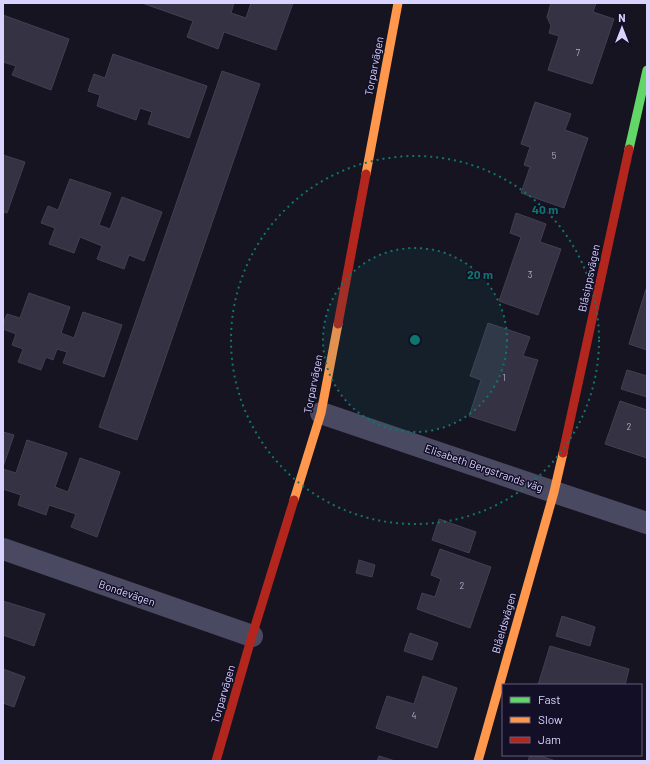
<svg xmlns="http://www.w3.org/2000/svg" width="650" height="764" viewBox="0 0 650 764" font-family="Barlow,sans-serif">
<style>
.building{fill:#343243;stroke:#433f54}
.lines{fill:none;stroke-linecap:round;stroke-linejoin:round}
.street{stroke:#4a4962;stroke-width:22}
.fast{stroke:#63d668;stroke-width:9}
.slow{stroke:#ff974d;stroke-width:9}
.jam{stroke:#b3261e;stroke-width:9}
.ring{fill:none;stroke:#0f766e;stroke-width:2;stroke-dasharray:2 4}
.labels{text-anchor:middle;stroke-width:3;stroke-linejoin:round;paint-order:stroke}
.number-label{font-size:9px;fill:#b0acd0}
.street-label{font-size:11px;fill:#d9d4ff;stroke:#130f26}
.centre{fill:#0f766e;stroke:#130f26;stroke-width:2}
.ring-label{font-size:12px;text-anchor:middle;font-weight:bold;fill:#0f766e;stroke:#130f26;stroke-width:3;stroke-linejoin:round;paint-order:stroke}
</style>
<rect width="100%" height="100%" fill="#161421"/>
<!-- building -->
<path class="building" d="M 142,3 L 234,3 L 231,13 L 246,18 L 251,3 L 293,3 L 276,50 L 224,32 L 218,49 L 187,37 L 193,21 Z
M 551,3 L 596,3 L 593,12 L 614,19 L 592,84 L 548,70 L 559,36 L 549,33 L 551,26 L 547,17 Z
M 3,15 L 69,39 L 51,90 L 12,75 L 16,66 L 3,62 Z
M 113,54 L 207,86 L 189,138 L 148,124 L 152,112 L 140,108 L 136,120 L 97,106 L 100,95 L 88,91 L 94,74 L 105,78 Z
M 222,71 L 260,84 L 137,440 L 99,427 Z
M 535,102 L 571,114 L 565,130 L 588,138 L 564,208 L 521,193 L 530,167 L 524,165 L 530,147 L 521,144 Z
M 3,155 L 25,162 L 7,213 L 3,212 Z
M 70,179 L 111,193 L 99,225 L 110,229 L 122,197 L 162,212 L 144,261 L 129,255 L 124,269 L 97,259 L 102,246 L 80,237 L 74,253 L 49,244 L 55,228 L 41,223 L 48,206 L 58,210 Z
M 516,213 L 546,224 L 540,242 L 561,249 L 538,315 L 499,301 L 521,237 L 510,233 Z
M 646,289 L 647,289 L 647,350 L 629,344 Z
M 29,293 L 70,307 L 61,333 L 74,338 L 83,312 L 122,325 L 104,377 L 63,363 L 67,352 L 57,349 L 53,360 L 46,357 L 41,370 L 18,362 L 23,349 L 12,345 L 16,334 L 3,329 L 3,324 L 7,314 L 20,318 Z
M 488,323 L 530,337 L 523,356 L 538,360 L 515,431 L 469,416 L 481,380 L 470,376 Z
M 627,370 L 647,376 L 647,397 L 621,389 Z
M 620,401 L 647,410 L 647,458 L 605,444 Z
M 3,432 L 14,435 L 3,467 Z
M 27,440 L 67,453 L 55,487 L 68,492 L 80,458 L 120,472 L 97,537 L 71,527 L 76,514 L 49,505 L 46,515 L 18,505 L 21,495 L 3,489 L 3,469 L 16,473 Z
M 439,519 L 476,532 L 469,553 L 432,540 Z
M 440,549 L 491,567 L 470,628 L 417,609 L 422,593 L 435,597 L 441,579 L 431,575 Z
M 359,560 L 375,565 L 372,577 L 356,573 Z
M 3,601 L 45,614 L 34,646 L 3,635 Z
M 562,616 L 595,627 L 590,646 L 556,636 Z
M 410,633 L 438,643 L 432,660 L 404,651 Z
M 550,646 L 629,669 L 625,685 L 538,685 Z
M 3,669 L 25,677 L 14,707 L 3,703 Z
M 423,676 L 457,688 L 437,748 L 376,728 L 387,696 L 414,704 Z
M 530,755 L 537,755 L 556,761 L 528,761 Z
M 379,756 L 395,761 L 377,761 Z"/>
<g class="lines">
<!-- street -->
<path class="street" d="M 321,413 L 554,492 L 647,523
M 3,549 L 252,636"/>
<!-- fast -->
<path class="fast" d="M 629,149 L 647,70"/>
<!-- slow -->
<path class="slow" d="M 366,174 L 398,3
M 294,500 L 321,413 L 338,324
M 478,761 L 554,492 L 563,453"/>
<!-- jam -->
<path class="jam" d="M 338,324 L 366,174
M 563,453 L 629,149
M 216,761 L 252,636 L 294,500"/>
</g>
<!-- distance rings -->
<circle cx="415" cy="340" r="92" fill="#0f766e" fill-opacity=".12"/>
<g class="ring">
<circle cx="415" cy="340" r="92"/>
<circle cx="415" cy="340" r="184"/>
</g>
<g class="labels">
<!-- number labels -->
<g class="number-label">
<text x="578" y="56">7</text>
<text x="554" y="159">5</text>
<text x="530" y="278">3</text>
<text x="504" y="381">1</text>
<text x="629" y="430">2</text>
<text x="462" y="589">2</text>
<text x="414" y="719">4</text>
</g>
<!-- street labels -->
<g class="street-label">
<text transform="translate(374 66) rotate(-79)" y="4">Torparvägen</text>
<text transform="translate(589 278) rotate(-78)" y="4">Blåsippsvägen</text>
<text transform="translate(313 384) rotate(-79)" y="4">Torparvägen</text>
<text transform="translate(484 468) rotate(19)" y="4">Elisabeth Bergstrands väg</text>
<text transform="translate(127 593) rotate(19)" y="4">Bondevägen</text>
<text transform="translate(504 623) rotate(-74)" y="4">Blåeldsvägen</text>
<text transform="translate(223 694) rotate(-74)" y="4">Torparvägen</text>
</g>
</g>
<circle cx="415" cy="340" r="6" class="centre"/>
<g class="ring-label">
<text x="545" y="214">40 m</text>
<text x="480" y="279">20 m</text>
</g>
<!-- border -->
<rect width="650" height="764" fill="none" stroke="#d9d4ff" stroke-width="8"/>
<!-- legend -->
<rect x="502" y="684" width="140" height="72" fill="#130f26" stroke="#625e7d"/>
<rect x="510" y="697" width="20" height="6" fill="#63d668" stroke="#625e7d"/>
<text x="538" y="704" font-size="12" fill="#d9d4ff">Fast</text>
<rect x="510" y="717" width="20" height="6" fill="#ff974d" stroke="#625e7d"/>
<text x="538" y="724" font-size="12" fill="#d9d4ff">Slow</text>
<rect x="510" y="737" width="20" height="6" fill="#b3261e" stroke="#625e7d"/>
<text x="538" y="744" font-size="12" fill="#d9d4ff">Jam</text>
<!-- north arrow -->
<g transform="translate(622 28)" stroke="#130f26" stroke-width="3" paint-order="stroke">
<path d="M0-3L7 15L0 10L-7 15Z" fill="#d9d4ff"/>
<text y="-6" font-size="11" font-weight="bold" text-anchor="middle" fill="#d9d4ff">N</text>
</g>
</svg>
